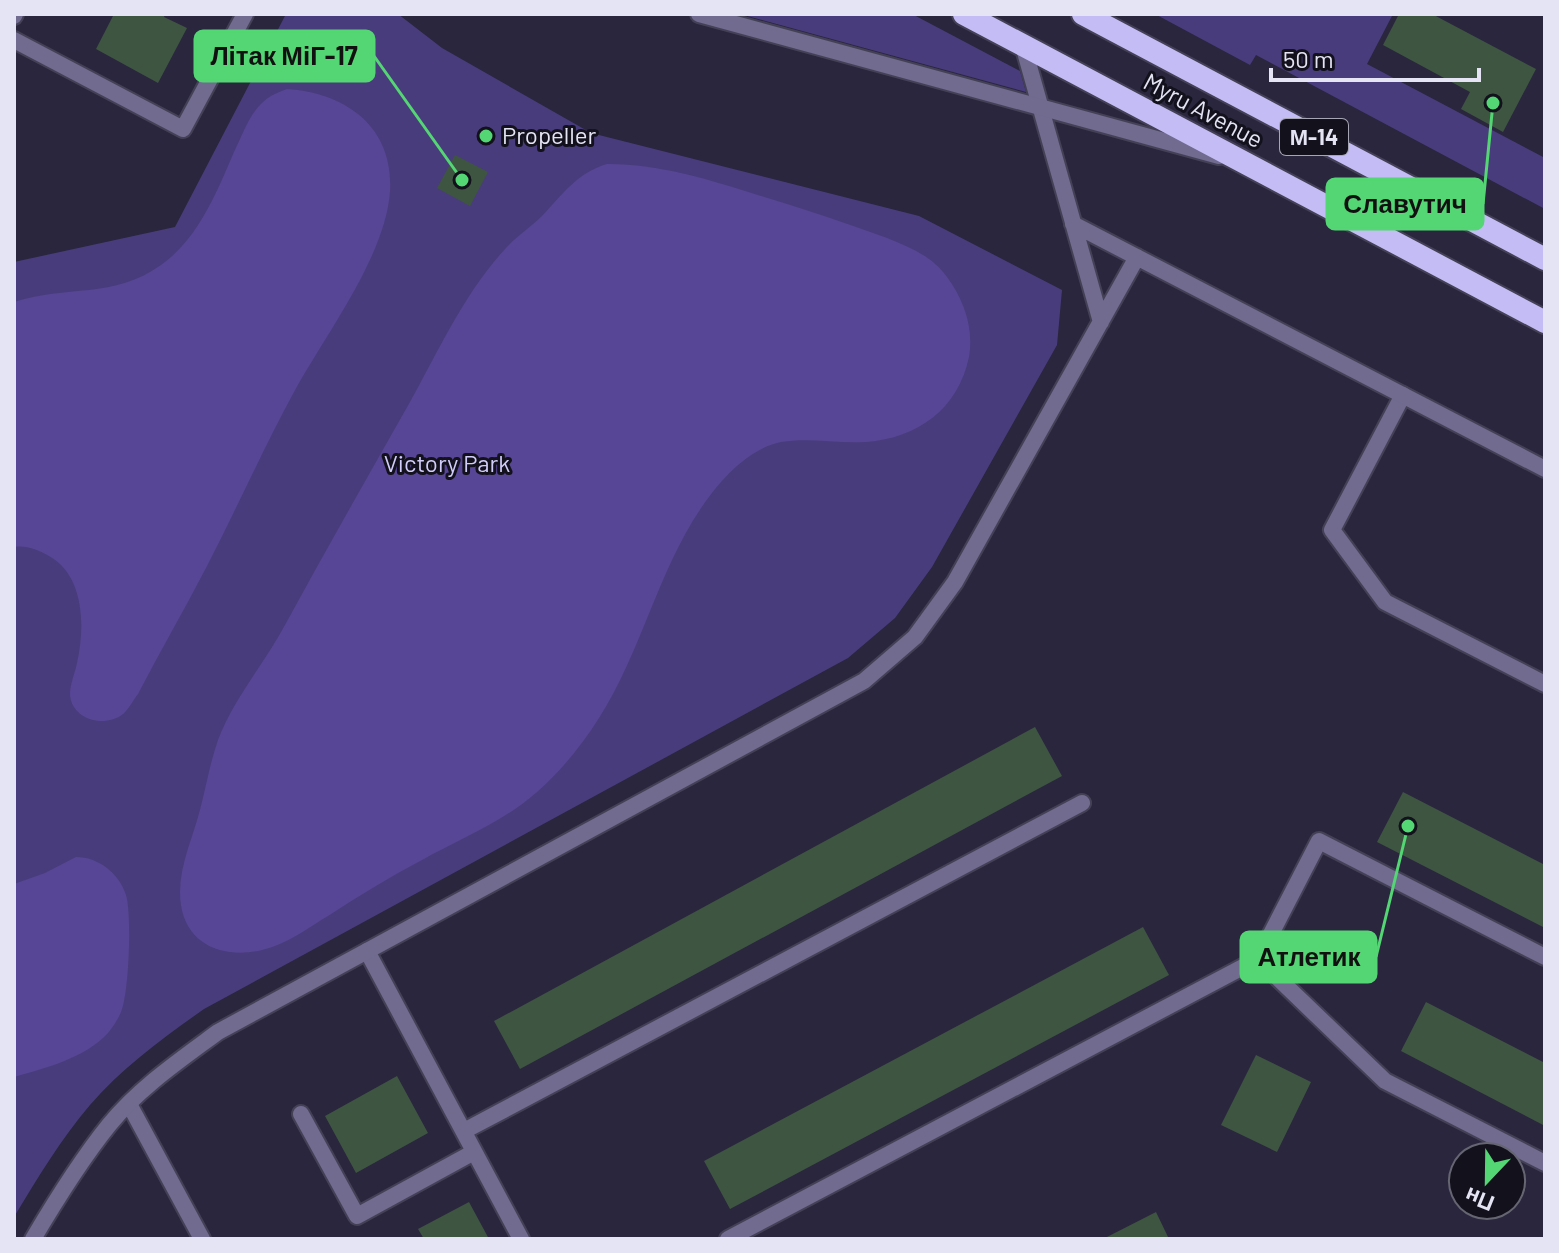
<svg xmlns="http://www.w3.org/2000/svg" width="1559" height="1253" viewBox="0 0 1559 1253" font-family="Barlow,sans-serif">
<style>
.green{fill:#493c7c}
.forest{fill:#574695}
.building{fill:#3e5541}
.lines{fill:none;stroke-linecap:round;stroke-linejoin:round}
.service-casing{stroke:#444157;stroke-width:20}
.minor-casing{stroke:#444157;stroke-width:20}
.tertiary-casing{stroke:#444157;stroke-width:20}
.trunk-casing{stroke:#444157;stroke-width:26}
.service{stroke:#706b8f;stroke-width:16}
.minor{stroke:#706b8f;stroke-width:16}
.tertiary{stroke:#706b8f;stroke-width:16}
.trunk{stroke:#c4bcf4;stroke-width:22}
.poi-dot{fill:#53d673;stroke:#12111c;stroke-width:3}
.labels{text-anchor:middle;stroke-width:6;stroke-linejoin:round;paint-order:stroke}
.shield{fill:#12111c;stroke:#a6a5b3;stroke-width:2}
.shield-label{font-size:22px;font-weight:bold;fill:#e5e4f4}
.street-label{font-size:24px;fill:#e5e4f4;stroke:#12111c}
.poi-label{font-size:24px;fill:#e5e4f4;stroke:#12111c;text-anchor:start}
.park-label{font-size:24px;fill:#d1ccf9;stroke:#12111c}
.leader{fill:none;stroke:#53d673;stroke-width:3}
.callout-dot{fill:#53d673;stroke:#12111c;stroke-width:3}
.callout{fill:#53d673;stroke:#53d673;stroke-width:3}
.callout-label{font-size:26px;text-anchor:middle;font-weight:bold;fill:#111}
</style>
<rect width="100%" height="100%" fill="#2a263e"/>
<!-- green -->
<path class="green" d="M 286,14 L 398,14 L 442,48 L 591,133 L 919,216 L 1062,290 L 1057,345 L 932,567 L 895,618 L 848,658 L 204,1009 C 163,1038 123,1067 90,1105 C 61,1139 37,1179 14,1217 L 14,262 L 175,227 Z
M 740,14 L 912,14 L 1020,71 L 1026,92 Z
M 1155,14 L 1393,14 L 1367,64 L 1545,158 L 1545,209 L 1256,55 L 1250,65 Z"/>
<!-- forest -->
<path class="forest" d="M 287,89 C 346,93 394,127 390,191 C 386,256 325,335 294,392 C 263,449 237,508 207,566 C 185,609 160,651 138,694 C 133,700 129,709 123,714 C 104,729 71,719 70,694 C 70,684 75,673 77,663 C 85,628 85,576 49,556 C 38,550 27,545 14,547 L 14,302 C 66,285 114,299 161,265 C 198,239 217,192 234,152 C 242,136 248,117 261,104 C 269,96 276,93 287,89 Z
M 607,164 C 661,164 710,180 761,196 C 803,209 846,223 887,238 C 910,247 933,257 947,277 C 964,300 974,328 969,357 C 958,409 918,438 866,442 C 838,444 809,437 781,442 C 757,447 737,464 721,482 C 661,551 647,643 599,718 C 582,745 561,771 537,792 C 503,822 460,839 422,860 C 390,877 358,896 328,916 C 311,926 294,939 275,946 C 236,961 188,952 181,905 C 176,872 192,841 200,810 C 206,787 210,763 218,740 C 234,698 264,664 285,625 C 326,550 368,476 410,402 C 439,350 465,292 506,248 C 517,236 531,227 542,216 C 563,194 577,173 607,164 Z
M 76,857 C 98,857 119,873 126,895 C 132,914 129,994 121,1012 C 118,1019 113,1027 108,1033 C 85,1058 46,1068 14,1077 L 14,884 L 45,873 Z"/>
<!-- building -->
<path class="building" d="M 114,14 L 165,14 L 164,17 L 187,28 L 158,83 L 96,49 Z
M 1399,14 L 1432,14 L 1536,69 L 1503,132 L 1461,109 L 1470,92 L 1383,45 Z
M 455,155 L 488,172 L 470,206 L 437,188 Z
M 1035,727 L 1062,776 L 520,1069 L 494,1021 Z
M 1403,792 L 1545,865 L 1545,928 L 1377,842 Z
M 1143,927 L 1169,975 L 730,1209 L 704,1161 Z
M 1426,1002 L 1545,1063 L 1545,1126 L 1401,1051 Z
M 1256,1055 L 1311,1082 L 1277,1152 L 1221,1125 Z
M 397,1076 L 428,1133 L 356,1173 L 325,1116 Z
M 469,1202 L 489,1239 L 424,1239 L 418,1229 Z
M 1156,1212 L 1169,1239 L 1103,1239 Z"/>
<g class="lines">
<!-- service casing -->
<g class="service-casing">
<path id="service" d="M 14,16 L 15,14
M 14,40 L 183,129 L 245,14
M 1403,395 L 1332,530 L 1385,602 L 1545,684
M 367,951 L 521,1239
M 1258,959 L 1385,1081 L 1545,1163
M 129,1104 L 202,1239
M 301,1114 L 357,1216 L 474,1152
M 464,1131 L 1082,803
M 728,1239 L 1258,959 L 1319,841 L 1545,957"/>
</g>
<!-- minor casing -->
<g class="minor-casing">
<path id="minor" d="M 1023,45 L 1101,322
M 1073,224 L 1545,469
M 33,1239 C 56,1200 80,1161 109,1125 C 139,1088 180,1060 218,1032 L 864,681 L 915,637 L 955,582 L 1137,257"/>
</g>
<!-- tertiary casing -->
<g class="tertiary-casing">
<path id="tertiary" d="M 699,14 L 1219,156"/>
</g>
<!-- trunk casing -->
<g class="trunk-casing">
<path id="trunk" d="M 964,14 L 1545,322
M 1083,14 L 1545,259"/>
</g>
<!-- service -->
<use href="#service" class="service"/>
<!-- minor -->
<use href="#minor" class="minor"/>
<!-- tertiary -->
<use href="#tertiary" class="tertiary"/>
<!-- trunk -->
<use href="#trunk" class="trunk"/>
</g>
<!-- markers -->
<circle class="poi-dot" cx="486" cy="136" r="8"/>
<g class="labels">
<!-- shield labels -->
<rect class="shield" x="1280" y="119" width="68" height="36" rx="6"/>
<g class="shield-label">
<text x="1314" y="145">М-14</text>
</g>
<!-- street labels -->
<g class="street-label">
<text transform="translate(1203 111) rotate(28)" y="8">Myru Avenue</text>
</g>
<!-- poi labels -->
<g class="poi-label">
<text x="502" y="144">Propeller</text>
</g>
<!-- park labels -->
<g class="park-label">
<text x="447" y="472">Victory Park</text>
</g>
</g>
<!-- callouts -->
<path class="leader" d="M462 180L374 56M1493 103L1483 204M1408 826L1376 957"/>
<g class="callout-dot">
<circle cx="462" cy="180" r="8"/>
<circle cx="1493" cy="103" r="8"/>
<circle cx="1408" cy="826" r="8"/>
</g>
<g class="callout">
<rect x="195" y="31" width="179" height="50" rx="8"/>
<rect x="1327" y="179" width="156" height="50" rx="8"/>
<rect x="1241" y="932" width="135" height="50" rx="8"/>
</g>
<g class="callout-label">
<text x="284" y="65">Літак МіГ-17</text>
<text x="1405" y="213">Славутич</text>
<text x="1309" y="966">Атлетик</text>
</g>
<!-- border -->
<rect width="1559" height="1253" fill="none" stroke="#e5e4f4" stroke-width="32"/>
<!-- north arrow -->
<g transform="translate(1487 1181) rotate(202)"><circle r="38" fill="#12111c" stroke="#666572" stroke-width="2"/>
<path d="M0-6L14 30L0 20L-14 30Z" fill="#53d673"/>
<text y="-12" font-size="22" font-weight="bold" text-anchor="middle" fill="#e5e4f4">Пн</text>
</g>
<!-- scale -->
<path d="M1271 68v12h208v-12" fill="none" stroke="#e5e4f4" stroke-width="4"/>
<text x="1283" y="68" font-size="24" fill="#e5e4f4" stroke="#12111c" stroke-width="6" paint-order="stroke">50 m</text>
</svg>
